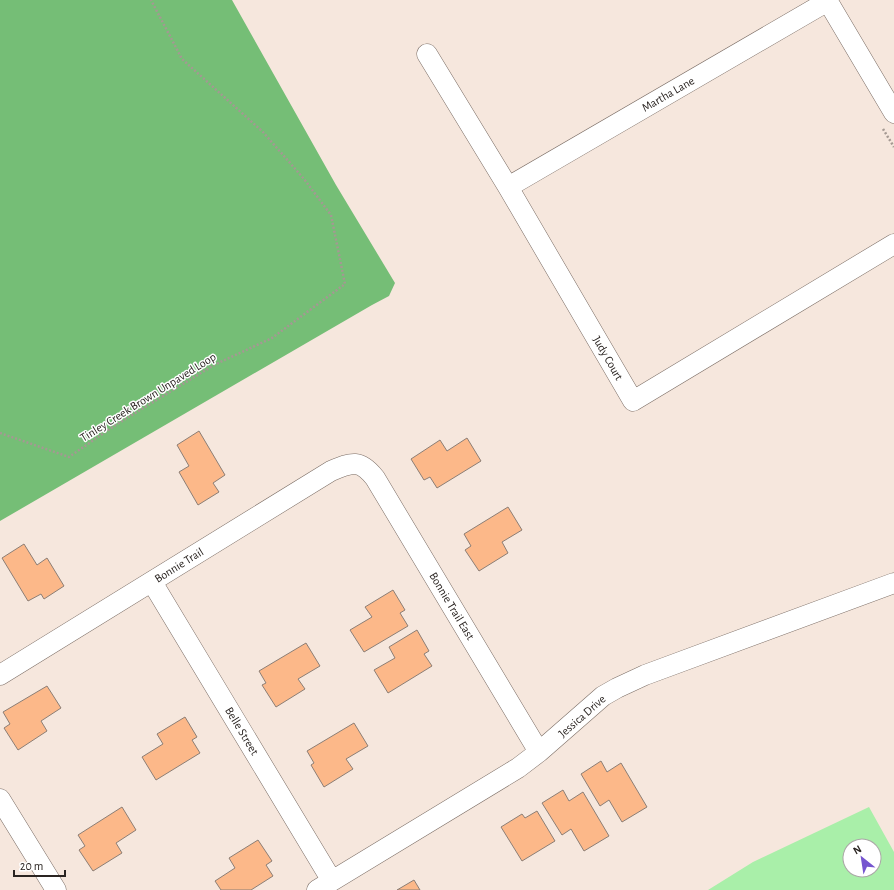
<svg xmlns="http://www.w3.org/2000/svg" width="894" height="890" viewBox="0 0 894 890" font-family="'Alegreya Sans',sans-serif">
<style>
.green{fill:#a9efa9;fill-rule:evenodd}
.forest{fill:#75be76}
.building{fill:#fcb889;stroke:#8c7e75}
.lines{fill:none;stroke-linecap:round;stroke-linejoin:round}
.minor-casing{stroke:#7b6d65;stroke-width:21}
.path{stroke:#a49992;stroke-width:2.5;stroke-dasharray:2 2;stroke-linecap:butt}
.minor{stroke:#fff;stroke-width:20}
.labels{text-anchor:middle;stroke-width:3;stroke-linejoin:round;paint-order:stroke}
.street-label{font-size:12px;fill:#2a2421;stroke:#fff}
</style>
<rect width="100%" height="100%" fill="#f6e7dd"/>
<!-- green -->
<path class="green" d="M 869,807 L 894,852 L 894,890 L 708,890 L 753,862 ZM 850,846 L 874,846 L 874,870 L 850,870 Z"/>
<!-- forest -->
<path class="forest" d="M 0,0 L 232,0 L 336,185 L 395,283 L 389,296 L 372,305 L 0,521 Z"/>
<!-- building -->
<path class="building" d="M 199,431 L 225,475 L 213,483 L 219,492 L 198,505 L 179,472 L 189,466 L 177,445 Z
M 467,438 L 481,461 L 437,488 L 430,477 L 424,480 L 411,459 L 440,440 L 447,451 Z
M 508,507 L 522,530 L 502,542 L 508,553 L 479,571 L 465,550 L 471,546 L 464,534 Z
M 24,544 L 37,565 L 47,558 L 64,586 L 44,599 L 41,594 L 28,601 L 2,558 Z
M 393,590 L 405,610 L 400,613 L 408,626 L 364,652 L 350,630 L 372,617 L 365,607 Z
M 417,630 L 429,651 L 424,654 L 432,666 L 388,693 L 374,670 L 395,658 L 389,647 Z
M 306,643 L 320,666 L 298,679 L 305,689 L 276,707 L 262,685 L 266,683 L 259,671 Z
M 47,686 L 61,708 L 41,721 L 47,731 L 18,750 L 4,728 L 10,724 L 3,712 Z
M 185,717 L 197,737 L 192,740 L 200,753 L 156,780 L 142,757 L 163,744 L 157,734 Z
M 354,723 L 368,746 L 346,759 L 353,769 L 324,787 L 311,765 L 314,763 L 307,751 Z
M 601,761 L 607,772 L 621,763 L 647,807 L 622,822 L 609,800 L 600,806 L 581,774 Z
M 563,790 L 569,801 L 583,792 L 609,836 L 584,851 L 571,829 L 562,835 L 542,803 Z
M 122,807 L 136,830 L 116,843 L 122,853 L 93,871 L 79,850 L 85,846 L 78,835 Z
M 537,811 L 555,841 L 522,861 L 501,827 L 522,814 L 525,818 Z
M 258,840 L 272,861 L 266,865 L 273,876 L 251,890 L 221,890 L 215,881 L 235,868 L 229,858 Z
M 414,880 L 420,890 L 397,890 Z"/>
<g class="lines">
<!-- minor casing -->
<g class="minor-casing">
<path id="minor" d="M 827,0 L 894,113
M 427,54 L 508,187 L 633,401 L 894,244
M 508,187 L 828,1
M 152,582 L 332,881
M 0,675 L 331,471 C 352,462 360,459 375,478 L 539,752
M 0,799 L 56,890
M 317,890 L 518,768 L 539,752 L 603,696 L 617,688 L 645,675 L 894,583"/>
</g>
<!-- path -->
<path class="path" d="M 883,129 L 894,147
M 0,433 L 69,457 L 114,426 L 214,365 L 272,338 L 345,284 L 331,215 L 304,179 L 263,132 L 182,59 L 151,0"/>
<!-- minor -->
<use href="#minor" class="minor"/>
</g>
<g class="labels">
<!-- street labels -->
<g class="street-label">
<text transform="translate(668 94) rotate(-30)" y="4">Martha Lane</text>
<text transform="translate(608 358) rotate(60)" y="4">Judy Court</text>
<text transform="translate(148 397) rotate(-32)" y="4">Tinley Creek Brown Unpaved Loop</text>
<text transform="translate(179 565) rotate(-32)" y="4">Bonnie Trail</text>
<text transform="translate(452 606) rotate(59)" y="4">Bonnie Trail East</text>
<text transform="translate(582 716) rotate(-41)" y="4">Jessica Drive</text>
<text transform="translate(242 731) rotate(59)" y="4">Belle Street</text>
</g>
</g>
<!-- north arrow -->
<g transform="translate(862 858) rotate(330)"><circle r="19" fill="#ffffff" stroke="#aaa7a6"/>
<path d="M0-3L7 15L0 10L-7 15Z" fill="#7655cf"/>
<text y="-6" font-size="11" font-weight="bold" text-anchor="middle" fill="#2a2421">N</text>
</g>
<!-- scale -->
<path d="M14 870v6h51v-6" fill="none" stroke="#2a2421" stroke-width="2"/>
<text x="20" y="870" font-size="12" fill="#2a2421" stroke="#ffffff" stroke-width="3" paint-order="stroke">20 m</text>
</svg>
